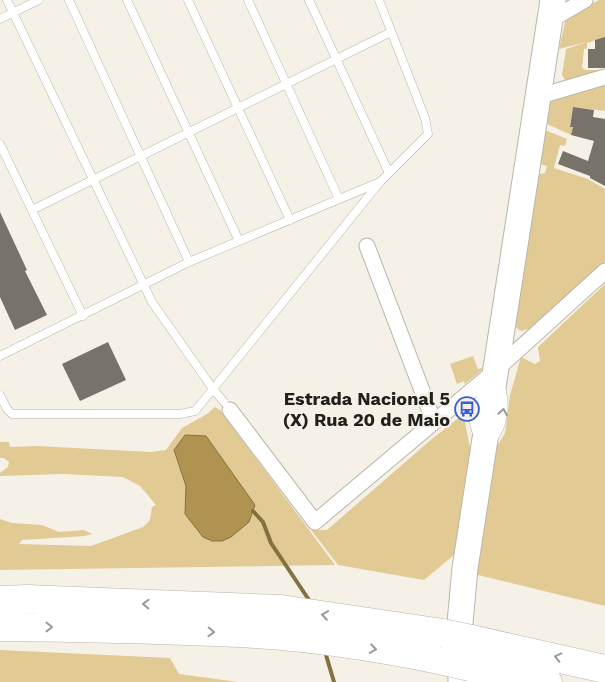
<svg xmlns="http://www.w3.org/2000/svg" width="605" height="682" viewBox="0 0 605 682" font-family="'Work Sans',sans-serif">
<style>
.green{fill:#e2ca95}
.water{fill:#b09351;stroke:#857041}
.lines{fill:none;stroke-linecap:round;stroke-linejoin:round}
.stream{stroke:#857041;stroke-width:4}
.building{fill:#777369}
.service-casing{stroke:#bab5aa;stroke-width:9}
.minor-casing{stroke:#bab5aa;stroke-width:17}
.primary-casing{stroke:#bab5aa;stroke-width:27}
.motorway-casing{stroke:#bab5aa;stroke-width:29}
.service{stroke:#fff;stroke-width:8}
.minor{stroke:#fff;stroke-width:15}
.primary{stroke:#fff;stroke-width:25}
.motorway{stroke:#fff;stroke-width:28}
.motorway-bridge-casing{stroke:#bab5aa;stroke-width:29;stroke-linecap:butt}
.motorway-bridge{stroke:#fff;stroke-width:28}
.oneway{stroke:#9c9b99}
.labels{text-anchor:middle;stroke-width:4.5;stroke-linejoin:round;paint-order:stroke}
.poi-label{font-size:18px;font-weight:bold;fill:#22201c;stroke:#f6f1e6;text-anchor:end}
</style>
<rect width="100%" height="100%" fill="#f6f1e6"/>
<!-- green -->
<path class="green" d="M 599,0 L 605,0 L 605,37 L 587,43 L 587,48 L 584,49 L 582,68 L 586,70 L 600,70 L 600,73 L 566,82 L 562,75 L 566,49 L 587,42 L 559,49 L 566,18 Z
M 605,80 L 605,111 L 573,107 L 570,126 L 573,127 L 571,135 L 547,124 L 550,97 Z
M 545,130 L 567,139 L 565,146 L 560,145 L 554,168 L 588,179 L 605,189 L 605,262 L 532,328 L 521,331 L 515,327 L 539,174 L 545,173 L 547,166 L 540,164 Z
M 605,284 L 605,606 L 474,574 L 491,456 L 505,433 L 510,395 L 521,357 L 535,364 L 540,361 L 538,347 Z
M 473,356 L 478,369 L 483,368 L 482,370 L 465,384 L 464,381 L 457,384 L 450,364 Z
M 215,407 L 220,410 L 335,565 L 0,570 L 0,519 L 12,523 L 42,525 L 59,532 L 84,530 L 92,534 L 85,536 L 22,540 L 19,544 L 91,546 L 143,527 L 150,520 L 152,507 L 156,505 L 140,486 L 123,477 L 64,474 L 0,476 L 0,473 L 8,467 L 9,462 L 4,458 L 0,458 L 0,442 L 9,442 L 10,447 L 37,446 L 151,452 L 166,450 L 182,428 L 207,414 Z
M 461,416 L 464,418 L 471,452 L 454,555 L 424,580 L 338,565 L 308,526 L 316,530 L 327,530 L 433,438 Z
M 0,650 L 170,658 L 179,674 L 238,682 L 0,682 Z"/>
<!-- water -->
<path class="water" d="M 185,435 L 206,436 L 255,505 L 249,522 L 231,537 L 222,541 L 212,541 L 203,537 L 185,514 L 186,486 L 174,450 Z"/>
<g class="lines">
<!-- stream -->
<path class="stream" d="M 253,511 L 263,522 L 271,543 L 309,600
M 326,655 L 334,682"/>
</g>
<!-- building -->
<path class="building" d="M 605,37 L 605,68 L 588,68 L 588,49 L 595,49 L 595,40 Z
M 573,107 L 594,110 L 593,117 L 605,119 L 605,186 L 590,178 L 590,176 L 558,164 L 563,151 L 588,161 L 594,141 L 571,135 L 573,127 L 570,127 Z
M 0,212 L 27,270 L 25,271 L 47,315 L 15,330 L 0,297 Z
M 108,342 L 126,380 L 80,401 L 62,364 Z"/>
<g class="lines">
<!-- service casing -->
<g class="service-casing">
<path id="service" d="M 69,0 L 189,262
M 127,0 L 239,241
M 188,0 L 290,220
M 248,0 L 339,199
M 309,0 L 389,173
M 0,19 L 39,0
M 0,144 L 83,316
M 32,210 L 391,32
M 0,356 L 189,262 L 380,182
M 0,395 L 7,409 L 12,414 L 180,414 L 195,411 L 213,389 L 152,302 L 7,0
M 224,402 L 213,389 L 380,182 L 428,134 L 425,118 L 379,0
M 478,436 C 471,419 471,406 485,393
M 493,439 C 503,426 506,406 502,391"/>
</g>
<!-- minor casing -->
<g class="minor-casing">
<path id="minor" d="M 549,21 L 585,0
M 537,97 L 605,77
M 367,246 L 434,422
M 230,410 L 315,522 L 496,370 L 605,271"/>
</g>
<!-- primary casing -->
<g class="primary-casing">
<path id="primary" d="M 461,682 L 460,623 L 465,568 L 553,0"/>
</g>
<!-- motorway casing -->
<g class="motorway-casing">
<path id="motorway" d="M 0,600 L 27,599 L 281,609 L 443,633
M 0,627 C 85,628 170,629 255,634 C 318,638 382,648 444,661
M 471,639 L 605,669
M 470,667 L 548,682"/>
</g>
<!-- service -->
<use href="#service" class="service"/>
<!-- minor -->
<use href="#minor" class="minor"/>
<!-- primary -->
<use href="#primary" class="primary"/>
<!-- motorway -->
<use href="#motorway" class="motorway"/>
<!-- motorway-bridge casing -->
<g class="motorway-bridge-casing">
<path id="motorway-bridge" d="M 443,633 L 471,639
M 444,661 L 470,667"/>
</g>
<!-- motorway-bridge -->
<use href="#motorway-bridge" class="motorway-bridge"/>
</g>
<!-- one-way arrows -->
<defs><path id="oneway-chevron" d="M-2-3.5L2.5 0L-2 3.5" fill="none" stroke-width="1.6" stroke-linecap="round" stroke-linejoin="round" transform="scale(1.25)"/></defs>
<g class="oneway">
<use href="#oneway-chevron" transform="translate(503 412) rotate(-80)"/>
<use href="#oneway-chevron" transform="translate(146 604) rotate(-178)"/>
<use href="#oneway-chevron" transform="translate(325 615) rotate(-172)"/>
<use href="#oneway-chevron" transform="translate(49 627)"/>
<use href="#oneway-chevron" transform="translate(211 632) rotate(2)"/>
<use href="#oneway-chevron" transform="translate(373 649) rotate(9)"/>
<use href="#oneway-chevron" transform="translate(558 657) rotate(-167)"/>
</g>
<!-- icons -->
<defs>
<g id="bus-ring" transform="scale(1.25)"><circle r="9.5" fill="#f6f1e6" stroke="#3a5fd1" stroke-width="1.5"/><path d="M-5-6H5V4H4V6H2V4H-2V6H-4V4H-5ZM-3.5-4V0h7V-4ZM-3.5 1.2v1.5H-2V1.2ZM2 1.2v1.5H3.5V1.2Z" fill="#3a5fd1"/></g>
</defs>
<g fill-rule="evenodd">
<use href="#bus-ring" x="467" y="409"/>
</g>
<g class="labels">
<!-- poi labels -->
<g class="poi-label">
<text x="450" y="405">Estrada Nacional 5<tspan x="450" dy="21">(X) Rua 20 de Maio</tspan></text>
</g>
</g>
</svg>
